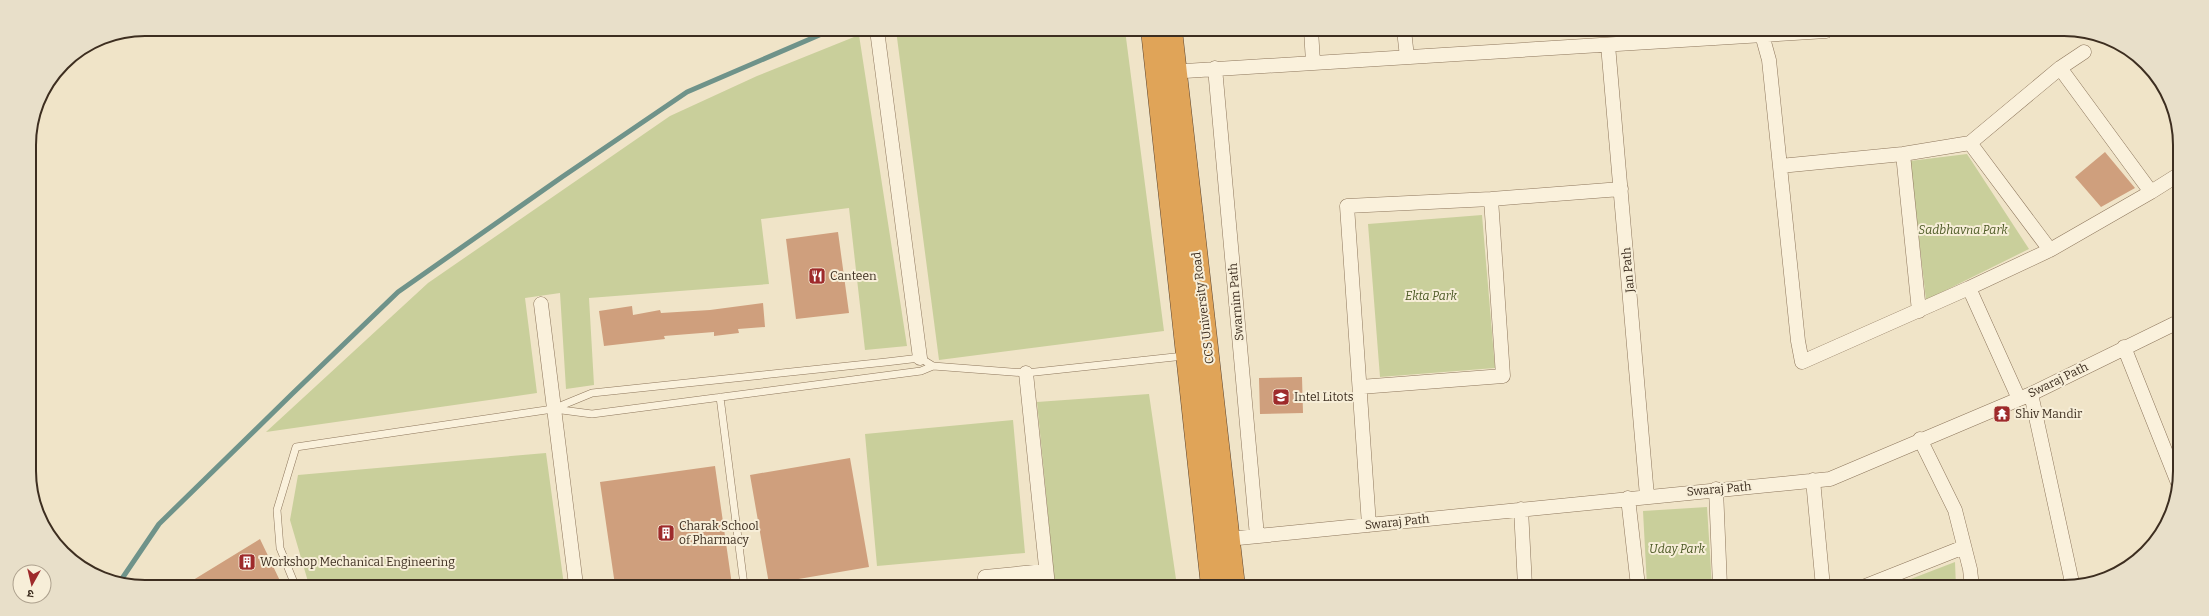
<svg xmlns="http://www.w3.org/2000/svg" width="2209" height="616" viewBox="0 0 2209 616" font-family="Bitter,'Noto Sans Devanagari',serif">
<style>
.green{fill:#c9cf9b}
.lines{fill:none;stroke-linecap:round;stroke-linejoin:round}
.stream{stroke:#6f938a;stroke-width:5}
.building{fill:#cf9f7d}
.lane-casing{stroke:#8d765c;stroke-width:8}
.street-casing{stroke:#8d765c;stroke-width:15}
.highway-casing{stroke:#5b4430;stroke-width:23}
.lane{stroke:#faf1dc;stroke-width:7}
.street{stroke:#faf1dc;stroke-width:14}
.highway{stroke:#e0a458;stroke-width:22}
.labels{text-anchor:middle;stroke-width:4;stroke-linejoin:round;paint-order:stroke}
.park-label{font-size:12px;font-style:italic;fill:#4d5a26;stroke:#f7eed8}
.street-label{font-size:12px;fill:#3d2e20;stroke:#f7eed8}
.poi-label{font-size:12px;fill:#3d2e20;stroke:#f7eed8;text-anchor:start}
.rim{fill:none;stroke:#3d2e20;stroke-width:2}
</style>
<rect width="100%" height="100%" fill="#f0e4c8"/>
<!-- green -->
<path class="green" d="M 896,30 L 1125,30 L 1164,331 L 939,360 Z
M 859,35 L 907,346 L 865,350 L 849,208 L 761,219 L 769,284 L 589,298 L 594,385 L 566,389 L 560,293 L 525,298 L 537,393 L 266,432 L 428,283 L 670,116 L 757,76 Z
M 1967,154 L 2029,249 L 1926,300 L 1910,161 Z
M 1482,215 L 1495,368 L 1380,377 L 1368,224 Z
M 1149,394 L 1177,586 L 1055,586 L 1037,402 Z
M 1013,420 L 1025,553 L 877,566 L 865,434 Z
M 546,453 L 564,585 L 309,585 L 290,520 L 298,475 Z
M 1707,507 L 1712,586 L 1647,586 L 1643,511 Z
M 1955,562 L 1956,587 L 1890,587 Z
M 1041,578 L 1041,586 L 995,586 L 998,583 Z"/>
<g class="lines">
<!-- stream -->
<path class="stream" d="M 119,583 L 159,524 L 292,394 L 398,292 L 562,177 L 687,92 L 831,30"/>
</g>
<!-- building -->
<path class="building" d="M 2105,152 L 2135,188 L 2101,207 L 2075,177 Z
M 838,232 L 849,313 L 796,319 L 786,239 Z
M 763,303 L 765,327 L 738,329 L 739,333 L 714,336 L 714,332 L 664,336 L 665,339 L 604,346 L 599,311 L 632,306 L 633,315 L 660,310 L 661,313 L 710,310 Z
M 1302,377 L 1303,413 L 1260,414 L 1259,378 Z
M 850,458 L 869,567 L 769,584 L 750,475 Z
M 715,466 L 732,585 L 615,585 L 600,482 Z
M 260,539 L 282,585 L 185,585 Z"/>
<g class="lines">
<!-- lane casing -->
<g class="lane-casing">
<path id="lane" d="M 720,397 L 744,585
M 554,409 L 592,414 L 921,371 L 933,366
M 295,585 L 280,548 L 277,510 L 296,447 L 553,409 L 592,393 L 886,362 L 920,358 L 933,366 L 1026,373 L 1184,356"/>
</g>
<!-- street casing -->
<g class="street-casing">
<path id="street" d="M 877,30 L 920,358
M 1311,30 L 1313,62
M 1404,30 L 1407,57
M 1761,31 L 1769,60 L 1798,341 L 1802,362 L 1969,288
M 1608,45 L 1647,496
M 1215,68 L 1257,536
M 2060,68 L 2084,52
M 1169,72 L 1826,31
M 1903,154 L 1919,311
M 1780,166 L 1903,154 L 1970,143
M 2151,192 L 2178,175
M 541,304 L 576,585
M 2124,347 L 2178,483
M 1026,373 L 1048,586
M 1360,387 L 1503,376 L 1491,199
M 2031,394 L 2073,587
M 2019,399 L 1969,288 L 2050,250 L 2151,192 L 2060,68 L 1970,143 L 2050,250
M 1920,439 L 1955,510 L 1970,569 L 1972,587
M 1813,480 L 1823,587
M 1716,489 L 1720,586
M 1628,498 L 1638,586
M 1521,509 L 1525,586
M 1369,525 L 1347,206 L 1491,199 L 1621,189
M 1228,539 L 1830,479 L 2031,394 L 2178,322
M 986,586 L 985,577 L 1045,571
M 1863,587 L 1964,547"/>
</g>
<!-- highway casing -->
<g class="highway-casing">
<path id="highway" d="M 1152,30 L 1212,586
M 1171,30 L 1234,586"/>
</g>
<!-- lane -->
<use href="#lane" class="lane"/>
<!-- street -->
<use href="#street" class="street"/>
<!-- highway -->
<use href="#highway" class="highway"/>
</g>
<!-- icons -->
<defs>
<g id="restaurant-square" transform="scale(0.9)"><rect x="-9" y="-9" width="18" height="18" rx="4" fill="#9e2a2b" stroke="#f7eed8"/><path d="M-5-6h1v4h1v-4h1v4h1v-4h1v5L-1.5 .5V6h-2V.5L-5-1ZM5-6V6H3V1.5H1.5Q1.5-4 5-6Z" fill="#fff"/></g>
<g id="school-square" transform="scale(0.9)"><rect x="-9" y="-9" width="18" height="18" rx="4" fill="#9e2a2b" stroke="#f7eed8"/><path d="M0-5L7-2L0 1L-7-2ZM-4 1L0 2.5L4 1V4Q0 6-4 4Z" fill="#fff"/></g>
<g id="temple-square" transform="scale(0.9)"><rect x="-9" y="-9" width="18" height="18" rx="4" fill="#9e2a2b" stroke="#f7eed8"/><path d="M0-6L5-2H3V0L6.5 2.5H4V6H1.5V3h-3V6H-4V2.5H-6.5L-3 0V-2H-5Z" fill="#fff"/></g>
<g id="building-square" transform="scale(0.9)"><rect x="-9" y="-9" width="18" height="18" rx="4" fill="#9e2a2b" stroke="#f7eed8"/><path d="M-4-6H4V6H1V3H-1V6H-4ZM-2.5-4.3h1.7v1.8h-1.7ZM.8-4.3h1.7v1.8H.8ZM-2.5-1h1.7V.8h-1.7ZM.8-1h1.7V.8H.8Z" fill="#fff"/></g>
</defs>
<g fill-rule="evenodd">
<use href="#restaurant-square" x="817" y="276"/>
<use href="#school-square" x="1281" y="397"/>
<use href="#temple-square" x="2002" y="414"/>
<use href="#building-square" x="666" y="533"/>
<use href="#building-square" x="247" y="562"/>
</g>
<g class="labels">
<!-- park labels -->
<g class="park-label">
<text x="1963" y="234">Sadbhavna Park</text>
<text x="1431" y="300">Ekta Park</text>
<text x="1677" y="553">Uday Park</text>
</g>
<!-- street labels -->
<g class="street-label">
<text transform="translate(1628 270) rotate(-95)" y="4">Jan Path</text>
<text transform="translate(1236 302) rotate(-95)" y="4">Swarnim Path</text>
<text transform="translate(1203 308) rotate(-97)" y="4">CCS University Road</text>
<text transform="translate(2058 380) rotate(-26)" y="4">Swaraj Path</text>
<text transform="translate(1719 489) rotate(-5)" y="4">Swaraj Path</text>
<text transform="translate(1397 522) rotate(-6)" y="4">Swaraj Path</text>
</g>
<!-- poi labels -->
<g class="poi-label">
<text x="830" y="280">Canteen</text>
<text x="1294" y="401">Intel Litots</text>
<text x="2015" y="418">Shiv Mandir</text>
<text x="679" y="530">Charak School<tspan x="679" dy="14">of Pharmacy</tspan></text>
<text x="260" y="566">Workshop Mechanical Engineering</text>
</g>
</g>
<!-- crop -->
<path d="M0 0H2209V616H0ZM145 36H2064A109 109 0 0 1 2173 145V471A109 109 0 0 1 2064 580H145A109 109 0 0 1 36 471V145A109 109 0 0 1 145 36Z" fill="#e8dfc9" fill-rule="evenodd"/>
<path class="rim" d="M145 36H2064A109 109 0 0 1 2173 145V471A109 109 0 0 1 2064 580H145A109 109 0 0 1 36 471V145A109 109 0 0 1 145 36Z"/>
<!-- north arrow -->
<g transform="translate(32 584) rotate(188)"><circle r="19" fill="#f7eed8" stroke="#ada18e"/>
<path d="M0-3L7 15L0 10L-7 15Z" fill="#9e2a2b"/>
<text y="-6" font-size="11" font-weight="bold" text-anchor="middle" fill="#3d2e20">उ</text>
</g>
</svg>
